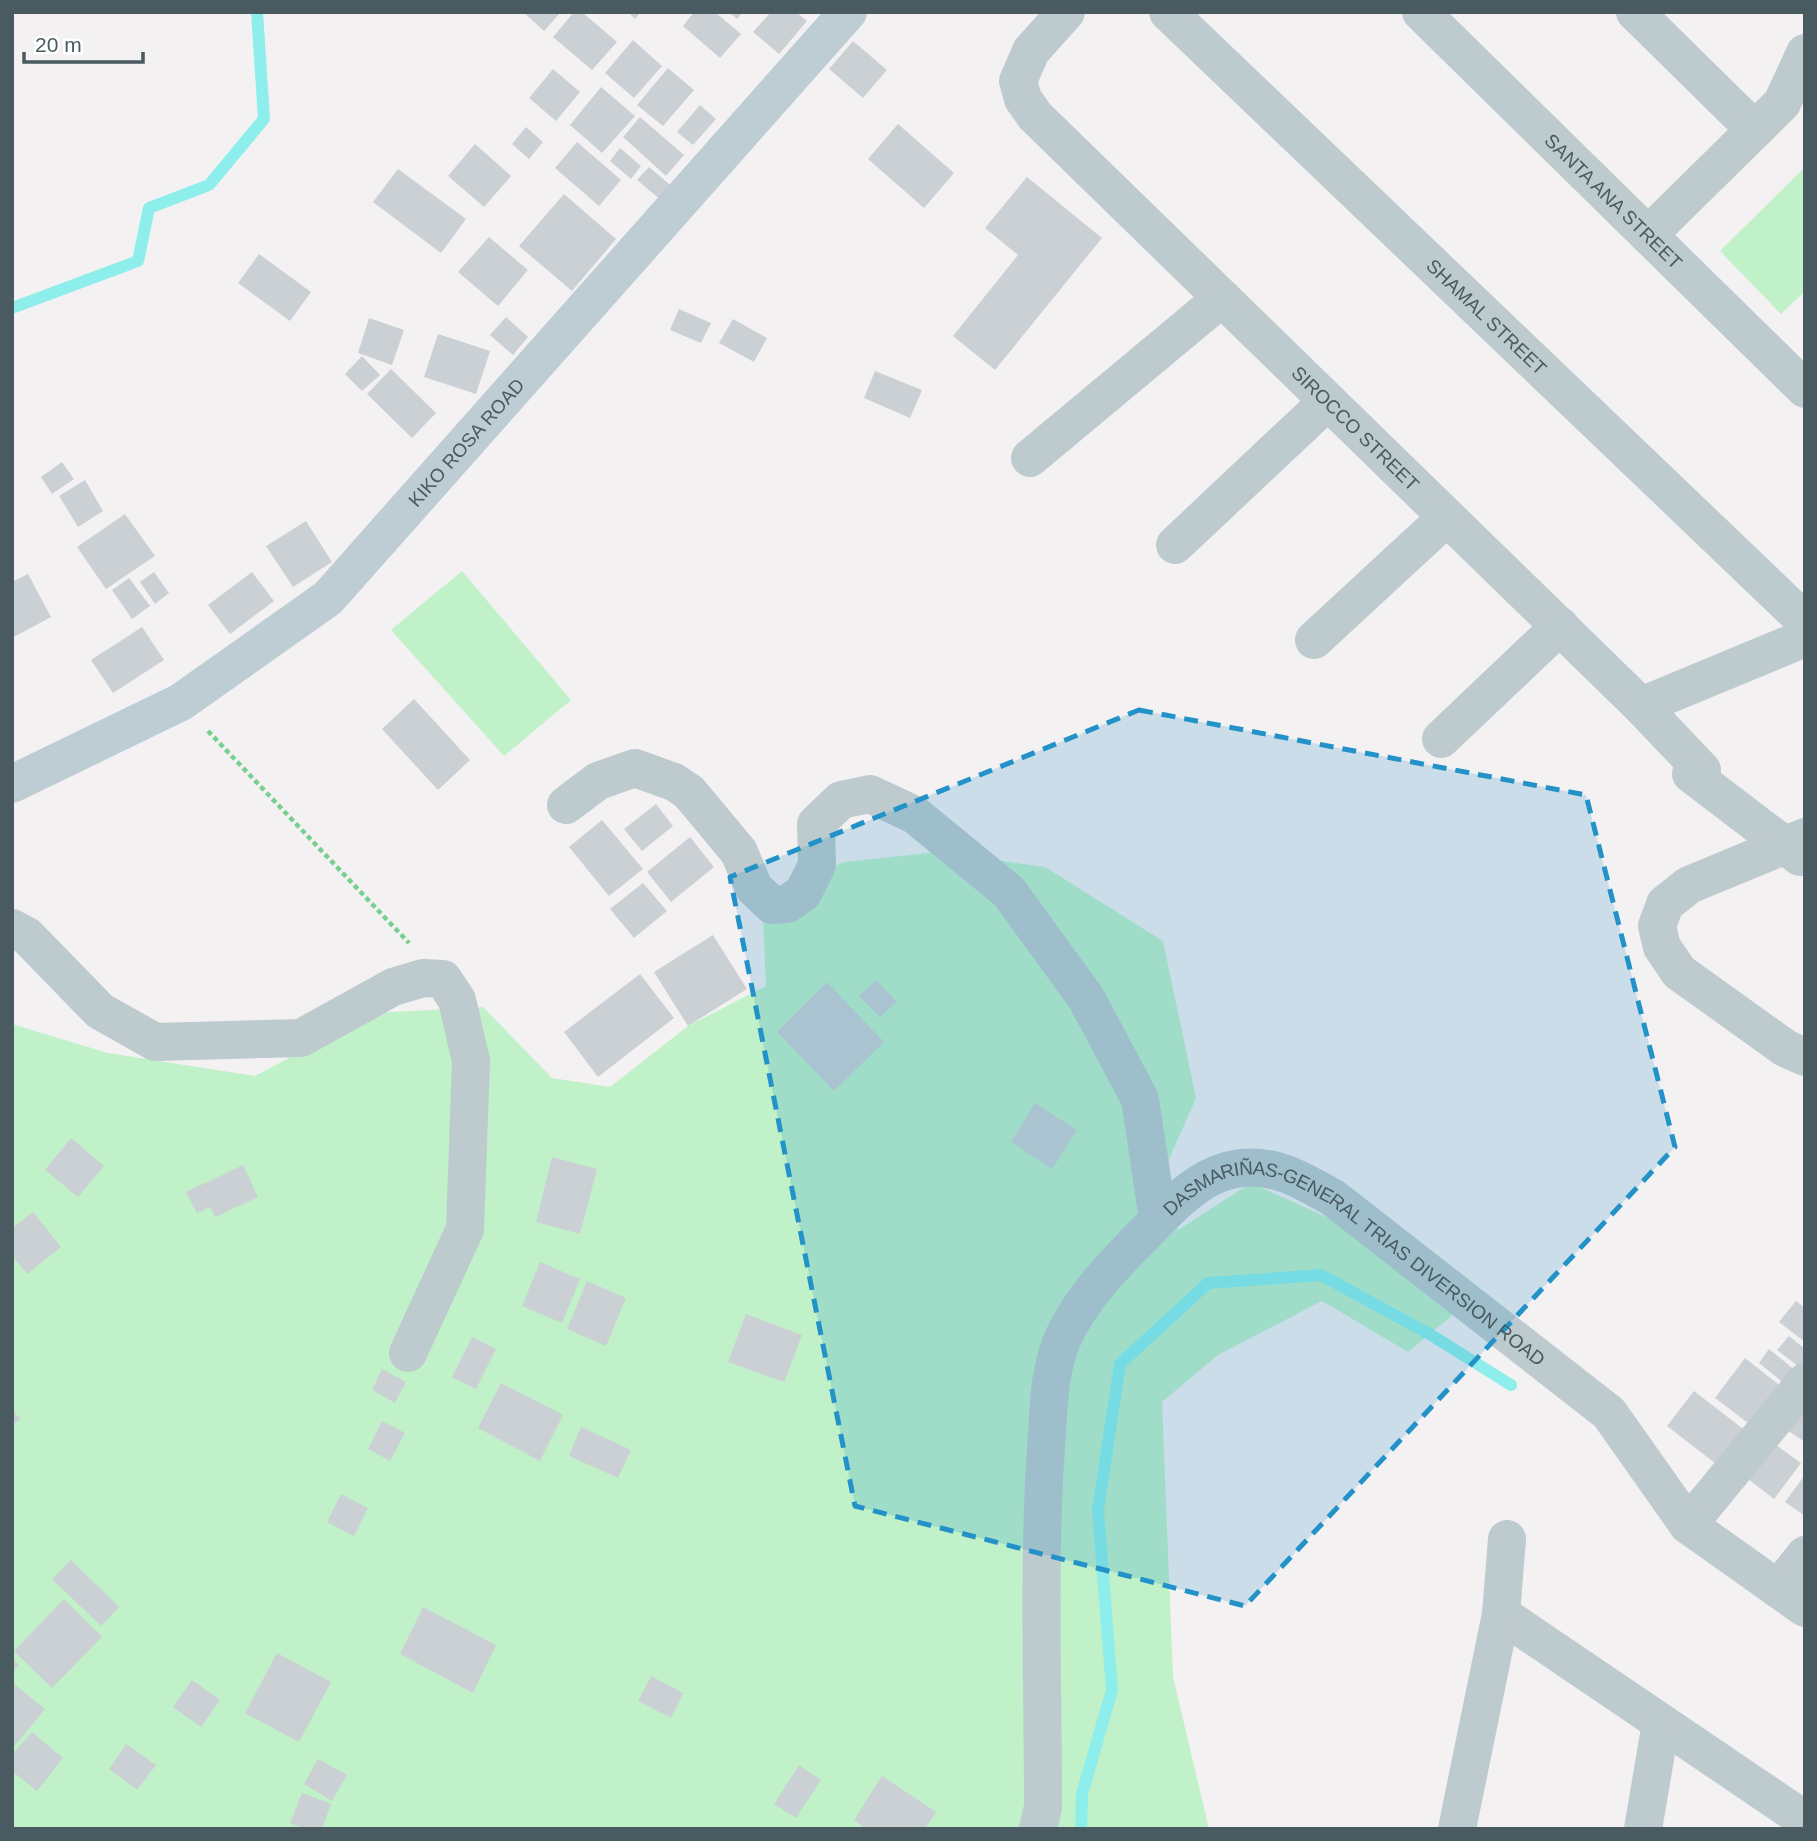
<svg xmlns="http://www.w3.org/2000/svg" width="1817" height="1841" viewBox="0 0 1817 1841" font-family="Helvetica,sans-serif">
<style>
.green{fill:#c0f1c8}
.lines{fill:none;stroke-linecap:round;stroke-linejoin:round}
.stream{stroke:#8deeec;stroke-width:12}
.building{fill:#cbd0d4}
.path{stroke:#77d08f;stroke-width:4.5;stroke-dasharray:5 3.5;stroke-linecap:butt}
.street{stroke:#bdcace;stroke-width:38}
.secondary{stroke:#bdcdd3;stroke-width:38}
.marked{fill:#2292c8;fill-opacity:0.2;stroke:#2292c8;stroke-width:5;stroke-dasharray:14 9;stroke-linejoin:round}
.labels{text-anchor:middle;stroke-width:5;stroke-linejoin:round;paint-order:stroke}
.street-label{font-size:19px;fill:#495a60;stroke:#fff}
</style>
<rect width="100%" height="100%" fill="#f4f1f2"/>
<!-- green -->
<path class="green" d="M 1805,167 L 1805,291 L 1781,314 L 1720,251 Z
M 462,571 L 571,700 L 504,756 L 391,630 Z
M 938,852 L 1045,867 L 1163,941 L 1196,1098 L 1160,1180 L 1178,1230 L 1251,1183 L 1368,1236 L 1466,1304 L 1408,1352 L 1322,1301 L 1218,1355 L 1162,1402 L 1173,1677 L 1209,1829 L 12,1829 L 12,1024 L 108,1053 L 255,1076 L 374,1013 L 483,1007 L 552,1078 L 610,1087 L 688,1026 L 766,986 L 762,899 L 844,862 Z"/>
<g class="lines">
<!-- stream -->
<path class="stream" d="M 12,308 L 138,261 L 149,208 L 209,185 L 264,119 L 257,12
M 1081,1829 L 1082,1794 L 1112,1690 L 1098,1510 L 1120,1364 L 1208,1283 L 1321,1275 L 1431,1335 L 1511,1385"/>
</g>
<!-- building -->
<path class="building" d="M 523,12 L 561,12 L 544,31 Z
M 574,12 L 582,12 L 617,42 L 592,70 L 553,37 Z
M 628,12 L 641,12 L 635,19 Z
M 694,12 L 715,12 L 741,34 L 720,58 L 683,26 Z
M 729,12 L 743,12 L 737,19 Z
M 771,12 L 796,12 L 807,21 L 779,54 L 753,32 Z
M 633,40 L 662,66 L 634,98 L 605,73 Z
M 853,41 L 887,70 L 863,98 L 829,69 Z
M 668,68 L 694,90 L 663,126 L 637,105 Z
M 553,69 L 580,92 L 556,121 L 529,98 Z
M 601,87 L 635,116 L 602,153 L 570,125 Z
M 700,105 L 716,119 L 693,145 L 677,132 Z
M 640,117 L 684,155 L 666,176 L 623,137 Z
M 898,124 L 954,173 L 924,208 L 868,159 Z
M 526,127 L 543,142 L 529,159 L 512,144 Z
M 577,142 L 621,180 L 599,206 L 555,168 Z
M 475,144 L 511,176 L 484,207 L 448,176 Z
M 620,148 L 641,166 L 631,179 L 610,161 Z
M 649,167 L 674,188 L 662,201 L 637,180 Z
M 398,169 L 466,219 L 441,253 L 373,202 Z
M 1027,177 L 1102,238 L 995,370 L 953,336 L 1018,255 L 985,228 Z
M 564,194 L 616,239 L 572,291 L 519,246 Z
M 489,237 L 528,270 L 498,306 L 458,272 Z
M 259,254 L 311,292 L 290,321 L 238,283 Z
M 679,309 L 711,323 L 701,343 L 670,330 Z
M 506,317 L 528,337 L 513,355 L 490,335 Z
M 369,318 L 404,330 L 392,365 L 358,353 Z
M 733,319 L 767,338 L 754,362 L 719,343 Z
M 438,334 L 490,351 L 476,394 L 424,377 Z
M 362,356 L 380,375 L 362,391 L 345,374 Z
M 391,369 L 436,413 L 412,438 L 367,394 Z
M 875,371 L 922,390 L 910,418 L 864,398 Z
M 62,462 L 74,479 L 52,494 L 41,477 Z
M 85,480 L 103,511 L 78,527 L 59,496 Z
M 125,514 L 155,556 L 106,589 L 77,547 Z
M 306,521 L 332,562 L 293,587 L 266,546 Z
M 154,572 L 169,593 L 155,604 L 140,582 Z
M 252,572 L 274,601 L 230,634 L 208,605 Z
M 28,574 L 51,617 L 12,638 L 12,582 Z
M 129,578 L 150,606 L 132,619 L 112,590 Z
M 142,627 L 164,660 L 113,693 L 91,660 Z
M 414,699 L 470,760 L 438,790 L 382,729 Z
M 656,804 L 673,826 L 642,851 L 624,829 Z
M 602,820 L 643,869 L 609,896 L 569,847 Z
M 690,837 L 714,867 L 671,902 L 647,872 Z
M 643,883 L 667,911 L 634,938 L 610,909 Z
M 713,935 L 747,989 L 688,1026 L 654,972 Z
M 640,974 L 674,1018 L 598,1077 L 564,1032 Z
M 876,980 L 897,1002 L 880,1017 L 859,996 Z
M 827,982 L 884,1042 L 834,1091 L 777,1032 Z
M 1035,1103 L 1077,1130 L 1052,1169 L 1011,1142 Z
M 71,1138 L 104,1166 L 78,1197 L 45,1170 Z
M 552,1157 L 597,1169 L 580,1234 L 536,1222 Z
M 243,1165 L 258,1197 L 215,1217 L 210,1207 L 197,1213 L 186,1192 Z
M 33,1212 L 61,1247 L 27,1274 L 12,1255 L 12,1228 Z
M 540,1262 L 580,1279 L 562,1323 L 522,1306 Z
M 587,1281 L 626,1298 L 606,1346 L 567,1329 Z
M 1796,1301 L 1805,1308 L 1805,1342 L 1779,1322 Z
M 746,1314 L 802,1335 L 784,1382 L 728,1362 Z
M 1789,1336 L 1805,1349 L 1805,1360 L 1799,1367 L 1777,1350 Z
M 472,1337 L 496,1349 L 476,1389 L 452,1377 Z
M 1769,1349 L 1796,1371 L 1785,1384 L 1759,1363 Z
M 1745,1358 L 1782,1387 L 1752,1426 L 1715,1398 Z
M 382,1369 L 406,1382 L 395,1403 L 372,1390 Z
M 501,1383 L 563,1415 L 540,1461 L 478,1428 Z
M 1694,1391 L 1747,1432 L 1720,1467 L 1667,1426 Z
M 1805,1404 L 1805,1442 L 1787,1430 Z
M 12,1409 L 20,1419 L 12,1425 Z
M 382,1421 L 405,1433 L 390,1461 L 368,1449 Z
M 581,1427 L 631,1450 L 618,1478 L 569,1456 Z
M 1765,1437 L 1801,1463 L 1774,1499 L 1739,1472 Z
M 1805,1475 L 1805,1516 L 1785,1502 Z
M 341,1494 L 368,1508 L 354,1536 L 327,1522 Z
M 71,1560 L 119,1607 L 101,1626 L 52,1579 Z
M 64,1599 L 102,1637 L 52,1688 L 14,1651 Z
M 423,1607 L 496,1645 L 473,1693 L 400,1654 Z
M 277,1653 L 331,1682 L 299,1742 L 245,1713 Z
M 12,1658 L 19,1665 L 12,1672 Z
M 651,1676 L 683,1693 L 671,1718 L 638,1701 Z
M 192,1680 L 220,1700 L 201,1727 L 173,1707 Z
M 14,1684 L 45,1709 L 12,1749 L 12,1686 Z
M 32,1732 L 63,1758 L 37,1791 L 12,1771 L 12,1755 Z
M 126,1744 L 156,1765 L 137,1790 L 109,1769 Z
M 318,1759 L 347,1775 L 332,1801 L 304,1784 Z
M 799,1765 L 821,1780 L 796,1818 L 774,1804 Z
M 882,1776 L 936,1812 L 925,1829 L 866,1829 L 854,1820 Z
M 302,1793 L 331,1804 L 322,1829 L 305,1829 L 290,1823 Z"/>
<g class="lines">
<!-- path -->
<path class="path" d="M 208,731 L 409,943"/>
<!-- street -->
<g class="street">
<path id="s1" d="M 1066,12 L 1031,51 L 1018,81 L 1023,99 L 1035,116 L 1641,706 L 1702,770"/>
<path id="s2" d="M 1168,12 L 1805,621"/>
<path id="s3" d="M 1421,12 L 1805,389"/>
<path d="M 1635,12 L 1755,130"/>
<path d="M 1648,235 L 1782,103 L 1805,53"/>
<path d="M 1030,458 L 1222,298"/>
<path d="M 1175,545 L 1328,401"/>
<path d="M 1314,640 L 1447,517"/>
<path d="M 1641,706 L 1805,638"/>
<path d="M 1441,739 L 1560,626"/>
<path d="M 1691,774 L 1800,857"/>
<path d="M 566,805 L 598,781 L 635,768 L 674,782 L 689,792 L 739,852 L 754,888 L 772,905 L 787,904 L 803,893 L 817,865 L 816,824 L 841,800 L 870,794 L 915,815 L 1009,892 L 1086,998 L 1140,1099 L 1158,1219"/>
<path d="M 1805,837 L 1689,885 L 1665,904 L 1657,926 L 1662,947 L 1679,972 L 1785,1048 L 1805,1057"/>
<path d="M 12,928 L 27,936 L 100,1011 L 155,1042 L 301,1038 L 393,987 L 423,978 L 443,979 L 457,1000 L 471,1061 L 465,1229 L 408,1353"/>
<path d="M 1688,1525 L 1805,1382"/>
<path d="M 1778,1589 L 1805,1555"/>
<path d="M 1501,1614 L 1805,1820"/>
<path id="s4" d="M 1038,1829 L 1043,1807 C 1043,1687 1038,1566 1046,1447 C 1049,1410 1048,1372 1063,1338 C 1083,1294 1119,1260 1152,1226 C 1188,1188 1224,1155 1280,1172 C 1298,1177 1316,1189 1332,1197 L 1609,1413 L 1688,1525 L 1805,1608"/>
<path d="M 1457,1829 L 1501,1614 L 1507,1539"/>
<path d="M 1643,1829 L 1661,1723"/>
</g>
<!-- secondary -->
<path class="secondary" id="s5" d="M 12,784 L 181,702 L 328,598 L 848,12"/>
</g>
<!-- marked area -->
<path class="marked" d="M 1139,710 L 1586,795 L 1675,1147 L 1245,1606 L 855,1506 L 730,877 Z"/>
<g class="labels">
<!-- street labels -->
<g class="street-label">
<text dy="7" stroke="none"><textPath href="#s3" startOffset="270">SANTA ANA STREET</textPath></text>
<text dy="7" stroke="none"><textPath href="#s2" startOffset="441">SHAMAL STREET</textPath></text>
<text dy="7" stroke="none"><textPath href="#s1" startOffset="572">SIROCCO STREET</textPath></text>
<text dy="7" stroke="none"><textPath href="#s5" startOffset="576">KIKO ROSA ROAD</textPath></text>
<text dy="7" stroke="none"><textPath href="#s4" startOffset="884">DASMARIÑAS-GENERAL TRIAS DIVERSION ROAD</textPath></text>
</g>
</g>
<!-- border -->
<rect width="1817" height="1841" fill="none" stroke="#495a60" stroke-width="28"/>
<!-- scale -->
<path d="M24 52v10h119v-10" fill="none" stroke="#495a60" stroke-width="3.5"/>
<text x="35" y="52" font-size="21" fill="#495a60" stroke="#ffffff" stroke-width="5" paint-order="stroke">20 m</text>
</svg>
